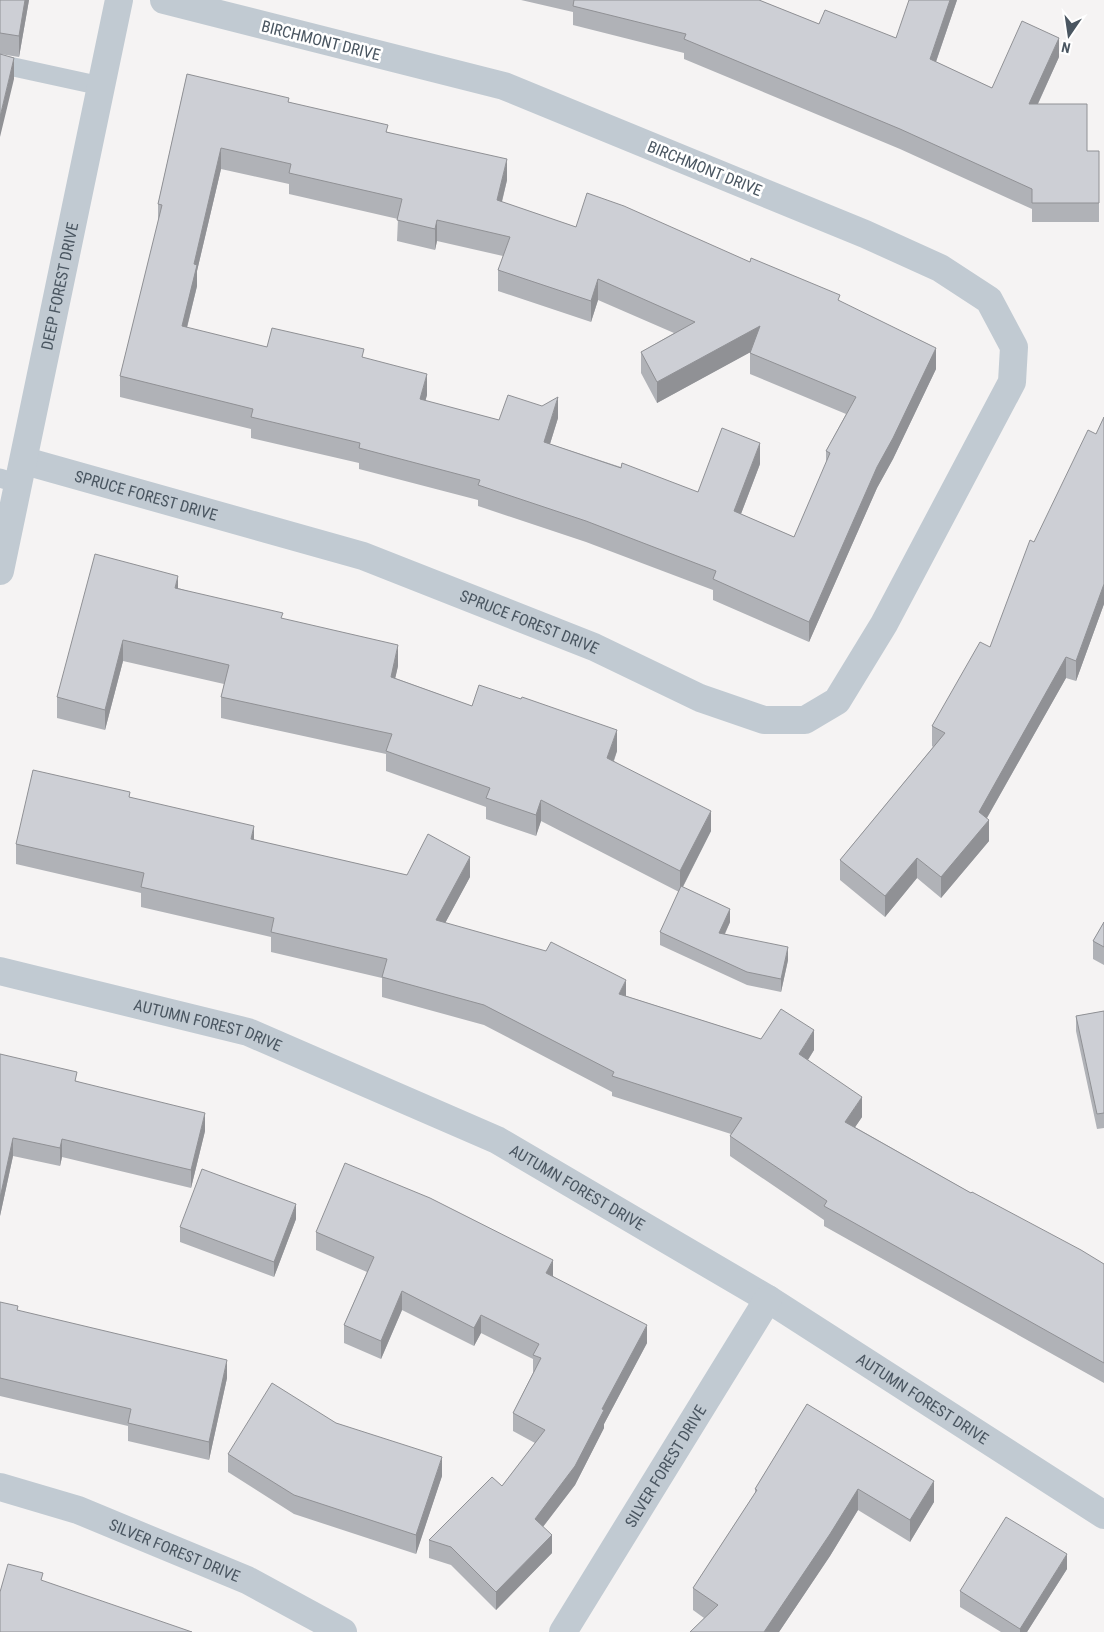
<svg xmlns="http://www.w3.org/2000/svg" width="1104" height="1632" viewBox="0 0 1104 1632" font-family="'Roboto Condensed',sans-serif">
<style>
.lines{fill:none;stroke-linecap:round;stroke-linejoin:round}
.service{stroke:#c1cad2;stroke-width:19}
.minor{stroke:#c1cad2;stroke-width:28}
.wall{fill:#b0b2b7;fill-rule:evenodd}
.shaded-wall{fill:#909195}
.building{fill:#cdcfd5;stroke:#909195;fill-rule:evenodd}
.labels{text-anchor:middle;stroke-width:5;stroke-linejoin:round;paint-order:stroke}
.street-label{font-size:16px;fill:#4a5661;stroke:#fff}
</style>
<rect width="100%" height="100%" fill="#f5f3f3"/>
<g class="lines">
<!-- service -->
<path class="service" d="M 0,64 L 101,86
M 0,478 L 19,484"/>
<!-- minor -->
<g class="minor">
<path id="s1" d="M 25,461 L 363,556 L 594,647 L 700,698 L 764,720 L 805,720 L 837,701 L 884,624 L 1012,382 L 1014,347 L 989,300 L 940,268 L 865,234 L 504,86 L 164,0"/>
<path id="s2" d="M 0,571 L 119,0"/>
<path id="s3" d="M 0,971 L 248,1032 L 497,1140 L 768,1299 L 1104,1515"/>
<path id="s4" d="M 0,1487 L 78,1510 L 247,1580 L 343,1632"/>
<path id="s5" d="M 563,1632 L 768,1299"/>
</g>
</g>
<!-- wall -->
<path class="wall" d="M 0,0 L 29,0 L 19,57 L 0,54 Z
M 521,0 L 759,0 L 819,24 L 896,38 L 957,0 L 936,62 L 992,88 L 1059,57 L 1038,104 L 1087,151 L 1099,151 L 1099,222 L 1032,222 L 1032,209 L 900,149 L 684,59 L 684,53 L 573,25 L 573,12 Z
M 187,74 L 289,102 L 388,132 L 507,180 L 502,202 L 576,227 L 840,301 L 936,369 L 893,459 L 877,488 L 809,642 L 713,600 L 713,590 L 586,542 L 478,506 L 478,500 L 359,469 L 359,463 L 251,438 L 251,429 L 120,397 L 120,376 L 158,223 L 158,204 ZM 221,169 L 289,184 L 289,194 L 398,219 L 397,241 L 435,250 L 437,241 L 503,256 L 498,270 L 498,291 L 591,322 L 598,300 L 674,333 L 641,352 L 641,373 L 657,403 L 750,352 L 750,374 L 846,414 L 826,451 L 826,464 L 794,537 L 741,514 L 760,464 L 698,492 L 550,444 L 558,418 L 499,420 L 425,401 L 427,395 L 364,358 L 267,347 L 187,328 L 197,286 L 197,271 Z
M 1104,417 L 1104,604 L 1076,681 L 1066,678 L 987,818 L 989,841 L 941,898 L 917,878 L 885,917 L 840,880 L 840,860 L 933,747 L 932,746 L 932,726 L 990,647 L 1034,542 L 1096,434 Z
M 178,588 L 283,619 L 398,666 L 395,678 L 472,706 L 617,751 L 614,761 L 711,831 L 683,887 L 730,922 L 725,934 L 788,960 L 781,992 L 747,985 L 660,945 L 660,932 L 679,892 L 541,821 L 536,836 L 486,819 L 486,807 L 386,771 L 386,754 L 221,718 L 221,697 L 224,684 L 123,661 L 105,730 L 57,718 L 57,697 Z
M 130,797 L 254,840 L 407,875 L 470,877 L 445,923 L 626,996 L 761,1039 L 814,1050 L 808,1060 L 862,1117 L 855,1127 L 971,1193 L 1104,1264 L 1104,1383 L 824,1226 L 824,1220 L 730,1156 L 730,1136 L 731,1134 L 612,1096 L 612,1092 L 484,1025 L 382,997 L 382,978 L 271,952 L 271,937 L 141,907 L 141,893 L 16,864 L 16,844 Z
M 1104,922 L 1104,965 L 1093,959 L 1093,941 Z
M 1104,1011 L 1104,1128 L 1097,1129 L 1076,1031 L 1076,1016 Z
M 0,1054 L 77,1081 L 205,1131 L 191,1188 L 62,1157 L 60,1166 L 13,1156 L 0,1216 Z
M 296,1219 L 274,1277 L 180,1242 L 180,1227 Z
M 316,1232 L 553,1276 L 647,1343 L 604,1424 L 604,1428 L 575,1485 L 543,1527 L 552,1553 L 496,1610 L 451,1565 L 429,1558 L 429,1540 L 502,1486 L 535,1443 L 513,1431 L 513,1413 L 533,1373 L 533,1359 L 481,1333 L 474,1346 L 402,1310 L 381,1359 L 344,1343 L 344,1325 L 367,1272 L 316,1250 Z
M 0,1302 L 18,1311 L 227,1378 L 209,1460 L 128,1441 L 128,1426 L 0,1396 Z
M 807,1404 L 934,1502 L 910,1542 L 858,1510 L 830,1556 L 779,1632 L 690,1632 L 704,1618 L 693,1610 L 693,1588 L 755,1493 L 755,1489 Z
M 336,1423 L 442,1476 L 416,1554 L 294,1514 L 228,1472 L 228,1454 Z
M 1067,1569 L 1027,1632 L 1001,1632 L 960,1607 L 960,1591 Z"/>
<!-- shaded-wall -->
<path class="shaded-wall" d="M 25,0 L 29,0 L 19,57 L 19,36 Z
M 950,0 L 957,0 L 930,79 L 930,59 Z
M 1059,38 L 1059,57 L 1029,123 L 1029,104 Z
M 14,58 L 14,79 L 0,137 L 0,117 Z
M 221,148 L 221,169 L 197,271 L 197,286 L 182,347 L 182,326 L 194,264 Z
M 507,159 L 507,180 L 497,221 L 497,200 Z
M 437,220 L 437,241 L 435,250 L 435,229 Z
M 598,279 L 598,300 L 591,322 L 591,301 Z
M 760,326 L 760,347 L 657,403 L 657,382 Z
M 936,348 L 936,369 L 893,459 L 877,488 L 809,642 L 809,622 L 877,467 Z
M 427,374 L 427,395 L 420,420 L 420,399 Z
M 558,397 L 558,418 L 544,463 L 544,442 Z
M 760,443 L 760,464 L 734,532 L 734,511 Z
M 178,576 L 178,596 L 175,588 Z
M 1104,584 L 1104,604 L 1076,681 L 1076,661 Z
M 123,640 L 123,661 L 105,730 L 105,710 Z
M 398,645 L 398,666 L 391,697 L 391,677 Z
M 1066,657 L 1066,678 L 980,830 L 989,820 L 989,841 L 941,898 L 941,877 Z
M 617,730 L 617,751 L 607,779 L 607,758 Z
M 541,800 L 541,821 L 536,836 L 536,815 Z
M 711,811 L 711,831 L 680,892 L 680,871 Z
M 254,826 L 254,846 L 251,839 Z
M 470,857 L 470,877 L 436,940 L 436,920 Z
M 917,858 L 917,878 L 885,917 L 885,896 Z
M 730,909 L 730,922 L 719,946 L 719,933 Z
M 788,947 L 788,960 L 781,992 L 781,979 Z
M 626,980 L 626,1000 L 619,994 Z
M 814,1030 L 814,1050 L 799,1074 L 799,1054 Z
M 862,1097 L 862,1117 L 845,1142 L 845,1122 Z
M 205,1113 L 205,1131 L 191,1188 L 191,1170 Z
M 13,1138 L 13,1156 L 0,1216 L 0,1198 Z
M 62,1139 L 62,1157 L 60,1166 L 60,1148 Z
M 296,1204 L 296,1219 L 274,1277 L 274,1262 Z
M 553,1260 L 553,1279 L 546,1273 Z
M 402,1291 L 402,1310 L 381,1359 L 381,1341 Z
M 481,1315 L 481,1333 L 474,1346 L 474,1328 Z
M 647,1325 L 647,1343 L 604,1424 L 604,1428 L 575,1485 L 535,1537 L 535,1519 L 602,1409 Z
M 227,1360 L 227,1378 L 209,1460 L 209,1442 Z
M 442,1457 L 442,1476 L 416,1554 L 416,1535 Z
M 934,1481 L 934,1502 L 910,1542 L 910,1520 Z
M 858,1489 L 858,1510 L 830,1556 L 779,1632 L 764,1632 Z
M 552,1535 L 552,1553 L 496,1610 L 496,1592 Z
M 1067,1554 L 1067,1569 L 1027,1632 L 1020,1632 L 1020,1629 Z"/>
<!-- building -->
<path class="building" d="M 0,0 L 25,0 L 19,36 L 0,33 Z
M 574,0 L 759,0 L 819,24 L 825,10 L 896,38 L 909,0 L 950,0 L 930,59 L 992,88 L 1022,21 L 1059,38 L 1029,104 L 1087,104 L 1087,151 L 1099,151 L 1099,203 L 1032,203 L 1032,189 L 900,129 L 684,39 L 686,34 L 573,6 Z
M 0,54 L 14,58 L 0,117 Z
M 187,74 L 289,98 L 288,102 L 388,125 L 386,132 L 507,159 L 497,200 L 576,227 L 587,193 L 624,206 L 750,262 L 751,258 L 840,295 L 838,300 L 936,348 L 893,438 L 877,467 L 809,622 L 713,579 L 716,571 L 586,521 L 478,485 L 480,480 L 359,448 L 360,443 L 251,417 L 253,409 L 120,376 L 162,205 L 158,204 ZM 221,148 L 291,164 L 289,173 L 402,199 L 397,220 L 435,229 L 437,220 L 510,237 L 498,270 L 591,301 L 598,279 L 695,322 L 641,352 L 657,382 L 760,326 L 750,353 L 856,397 L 826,451 L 830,453 L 794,537 L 734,511 L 760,443 L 722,428 L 698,492 L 622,463 L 621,468 L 544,442 L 558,397 L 542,406 L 508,395 L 499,420 L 420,399 L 427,374 L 362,357 L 364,349 L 272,328 L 267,347 L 182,326 L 197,265 L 194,264 Z
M 1104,417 L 1104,584 L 1076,661 L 1066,657 L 979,812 L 989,820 L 941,877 L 917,858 L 885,896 L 840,860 L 945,733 L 932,726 L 980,642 L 990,647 L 1030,540 L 1034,542 L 1088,430 L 1096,434 Z
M 95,554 L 178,576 L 175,588 L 283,613 L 281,618 L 398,645 L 391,677 L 472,706 L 479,685 L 521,699 L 522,697 L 617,730 L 607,758 L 711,811 L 680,871 L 541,800 L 536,815 L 486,798 L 490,788 L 386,751 L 392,734 L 221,697 L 229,665 L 123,640 L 105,710 L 57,697 Z
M 33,770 L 130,792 L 129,797 L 254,826 L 251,839 L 407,875 L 428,834 L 470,857 L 436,920 L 546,951 L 551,942 L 626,980 L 619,994 L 761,1039 L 781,1009 L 814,1030 L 799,1054 L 862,1097 L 845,1122 L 971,1193 L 972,1192 L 1081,1250 L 1104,1264 L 1104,1363 L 824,1206 L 827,1201 L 730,1136 L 742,1118 L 612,1076 L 614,1072 L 484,1005 L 382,977 L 387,959 L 271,932 L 274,918 L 141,887 L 144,873 L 16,844 Z
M 681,886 L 730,909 L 719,933 L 788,947 L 781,979 L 747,972 L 660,932 Z
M 1104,922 L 1104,947 L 1093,941 Z
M 1104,1011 L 1104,1113 L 1097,1114 L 1076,1016 Z
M 0,1054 L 77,1072 L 75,1081 L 205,1113 L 191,1170 L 62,1139 L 60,1148 L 13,1138 L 0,1198 Z
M 345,1163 L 430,1198 L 553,1260 L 546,1273 L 647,1325 L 602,1409 L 604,1410 L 575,1466 L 535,1519 L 552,1535 L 496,1592 L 451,1547 L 429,1540 L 492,1477 L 502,1486 L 545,1430 L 513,1413 L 541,1358 L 533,1355 L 539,1344 L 481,1315 L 474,1328 L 402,1291 L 381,1341 L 344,1325 L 374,1257 L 316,1232 Z
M 202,1169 L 296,1204 L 274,1262 L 180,1227 Z
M 0,1302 L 18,1306 L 17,1310 L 227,1360 L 209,1442 L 128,1423 L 131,1409 L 0,1378 Z
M 272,1383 L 336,1423 L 442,1457 L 416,1535 L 294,1495 L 228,1454 Z
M 807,1404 L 934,1481 L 910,1520 L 858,1489 L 830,1534 L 764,1632 L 690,1632 L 718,1605 L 693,1588 L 757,1490 L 755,1489 Z
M 1006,1517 L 1067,1554 L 1020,1629 L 960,1591 Z
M 8,1564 L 43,1573 L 41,1580 L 192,1632 L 0,1632 L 0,1592 Z"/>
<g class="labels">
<!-- street labels -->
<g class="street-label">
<text transform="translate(321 40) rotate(14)" y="6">BIRCHMONT DRIVE</text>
<text transform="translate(705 168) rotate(22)" y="6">BIRCHMONT DRIVE</text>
<text dy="6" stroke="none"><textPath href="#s2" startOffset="291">DEEP FOREST DRIVE</textPath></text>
<text dy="6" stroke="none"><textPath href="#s1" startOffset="126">SPRUCE FOREST DRIVE</textPath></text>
<text dy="6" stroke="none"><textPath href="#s1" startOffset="530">SPRUCE FOREST DRIVE</textPath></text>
<text dy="6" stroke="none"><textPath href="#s3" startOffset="215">AUTUMN FOREST DRIVE</textPath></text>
<text dy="6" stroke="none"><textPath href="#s3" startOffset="620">AUTUMN FOREST DRIVE</textPath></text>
<text dy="6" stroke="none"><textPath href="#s3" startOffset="1025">AUTUMN FOREST DRIVE</textPath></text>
<text dy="6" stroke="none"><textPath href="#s5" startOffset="195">SILVER FOREST DRIVE</textPath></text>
<text dy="6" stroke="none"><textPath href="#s4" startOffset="186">SILVER FOREST DRIVE</textPath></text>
</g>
</g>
<!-- north arrow -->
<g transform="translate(1069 35) rotate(193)" stroke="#ffffff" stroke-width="4" paint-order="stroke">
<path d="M0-4L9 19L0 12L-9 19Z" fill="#4a5661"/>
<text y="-8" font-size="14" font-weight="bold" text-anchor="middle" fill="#4a5661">N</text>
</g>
</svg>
